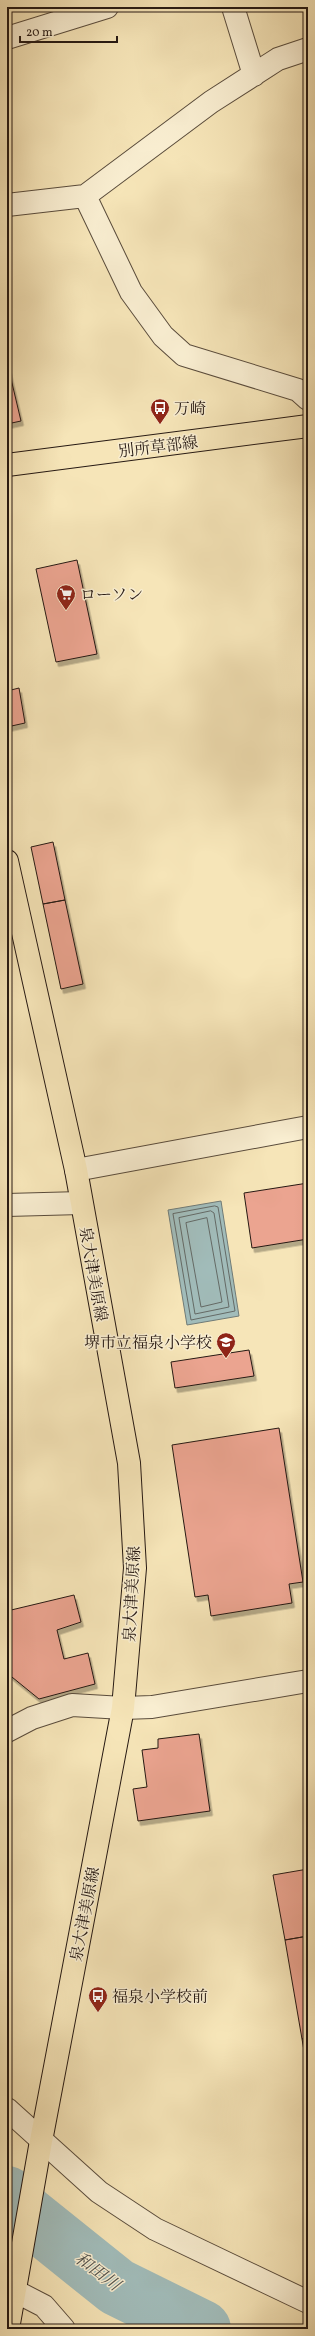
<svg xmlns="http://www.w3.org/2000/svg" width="315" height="2336" viewBox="0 0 315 2336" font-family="Vollkorn,'Noto Serif JP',serif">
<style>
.water{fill:#a1bcba;stroke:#707b77}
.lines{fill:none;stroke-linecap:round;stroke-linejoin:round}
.shore{stroke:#646a66;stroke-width:1}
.river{stroke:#a1bcba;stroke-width:58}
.building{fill:#eba490;stroke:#261913;filter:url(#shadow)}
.minor-casing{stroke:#5a4c3c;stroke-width:24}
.major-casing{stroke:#261913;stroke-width:24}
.minor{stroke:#f9eed1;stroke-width:22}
.major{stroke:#f6e5b8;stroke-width:22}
.labels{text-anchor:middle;stroke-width:3;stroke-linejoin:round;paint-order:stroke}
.poi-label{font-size:16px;fill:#261913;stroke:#f9eed1;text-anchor:start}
.street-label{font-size:16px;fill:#261913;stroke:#f9eed1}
.water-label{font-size:17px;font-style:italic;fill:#51524d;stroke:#f9eed1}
</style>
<defs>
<filter id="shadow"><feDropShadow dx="2.5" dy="4.5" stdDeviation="0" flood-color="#0004"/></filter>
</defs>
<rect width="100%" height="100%" fill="#f6e5b8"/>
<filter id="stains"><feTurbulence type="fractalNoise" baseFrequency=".005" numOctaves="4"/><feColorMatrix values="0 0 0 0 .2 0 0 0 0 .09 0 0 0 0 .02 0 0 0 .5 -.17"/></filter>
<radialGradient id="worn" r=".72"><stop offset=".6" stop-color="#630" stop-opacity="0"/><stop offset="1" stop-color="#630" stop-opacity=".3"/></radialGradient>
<!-- water -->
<path class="water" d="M 221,1201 L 239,1316 L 187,1325 L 168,1210 Z"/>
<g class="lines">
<!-- shore -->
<path class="shore" d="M 215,1206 L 218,1207 L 235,1311 L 191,1320 L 173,1214 Z
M 211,1211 L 214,1213 L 229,1307 L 195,1314 L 179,1218 Z
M 207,1218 L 222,1302 L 201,1307 L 186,1223 Z"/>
<!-- river -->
<path class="river" d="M 7,2195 L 26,2214 L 117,2287 L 202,2329"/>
</g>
<!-- building -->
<path class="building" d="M 7,362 L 21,421 L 7,424 Z
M 77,560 L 97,654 L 56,662 L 36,569 Z
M 19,688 L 25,723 L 7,727 L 7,691 Z
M 53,842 L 65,900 L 43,904 L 31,847 Z
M 65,900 L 83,984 L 61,989 L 43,904 Z
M 308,1183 L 308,1239 L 252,1248 L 244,1193 Z
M 249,1350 L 254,1376 L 175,1388 L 171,1362 Z
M 279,1428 L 303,1582 L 289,1584 L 292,1603 L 211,1616 L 208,1595 L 195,1597 L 172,1445 Z
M 74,1595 L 81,1622 L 57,1630 L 64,1659 L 88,1653 L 95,1684 L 39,1699 L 7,1673 L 7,1611 Z
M 199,1734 L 210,1811 L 138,1821 L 133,1789 L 147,1787 L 142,1750 L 158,1748 L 158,1739 Z
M 308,1869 L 308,1936 L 285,1940 L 273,1875 Z
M 308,1936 L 308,2038 L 302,2039 L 285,1940 Z
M 308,2038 L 308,2074 L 302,2039 Z"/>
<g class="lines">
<!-- minor casing -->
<g class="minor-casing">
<path id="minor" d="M 233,7 L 254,75
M 7,38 L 107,7
M 85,196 L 131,292 L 163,336 L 184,355 L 298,390 L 308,399
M 7,205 L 85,196 L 211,102 L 278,59 L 308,49
M 76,1170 L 308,1127
M 7,1205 L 81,1203
M 7,1731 L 32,1718 L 72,1705 L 123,1708 L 152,1707 L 308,1681
M 7,2109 L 99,2192 L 155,2229 L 308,2302
M 7,2284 L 15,2291 L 44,2306 L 64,2329"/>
</g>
<!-- major casing -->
<g class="major-casing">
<path id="major" d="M 7,465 L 308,426
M 7,861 L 76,1170 L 129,1463 L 135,1568 L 123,1708 L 41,2141 L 8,2329"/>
</g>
<!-- minor -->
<use href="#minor" class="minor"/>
<!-- major -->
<use href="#major" class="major"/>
</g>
<!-- icons -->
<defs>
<g id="bus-pin" transform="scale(1)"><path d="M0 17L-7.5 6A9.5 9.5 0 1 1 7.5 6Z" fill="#8f2418" stroke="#f9eed1"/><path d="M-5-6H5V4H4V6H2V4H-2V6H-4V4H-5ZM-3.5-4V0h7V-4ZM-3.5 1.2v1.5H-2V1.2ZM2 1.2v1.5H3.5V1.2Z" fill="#fff"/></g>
<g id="supermarket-pin" transform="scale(1)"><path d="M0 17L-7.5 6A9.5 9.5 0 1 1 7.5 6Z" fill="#8f2418" stroke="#f9eed1"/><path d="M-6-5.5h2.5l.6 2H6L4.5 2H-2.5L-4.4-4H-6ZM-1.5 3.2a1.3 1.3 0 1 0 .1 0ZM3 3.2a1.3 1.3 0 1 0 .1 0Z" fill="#fff"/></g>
<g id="school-pin" transform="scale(1)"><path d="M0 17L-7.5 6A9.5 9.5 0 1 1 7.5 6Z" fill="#8f2418" stroke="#f9eed1"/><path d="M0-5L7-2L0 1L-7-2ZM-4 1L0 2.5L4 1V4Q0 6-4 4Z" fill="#fff"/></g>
</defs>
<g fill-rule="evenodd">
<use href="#bus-pin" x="160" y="408"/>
<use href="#supermarket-pin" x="66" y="594"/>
<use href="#school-pin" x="226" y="1342"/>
<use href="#bus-pin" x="98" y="1996"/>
</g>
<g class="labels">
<!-- poi labels -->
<g class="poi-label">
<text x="174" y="414">万崎</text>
<text x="80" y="600">ローソン</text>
<text x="212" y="1348" text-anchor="end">堺市立福泉小学校</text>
<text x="112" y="2002">福泉小学校前</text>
</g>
<!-- street labels -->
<g class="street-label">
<text transform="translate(158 446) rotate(-7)" y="6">別所草部線</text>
<text transform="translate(94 1274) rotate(80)" y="6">泉大津美原線</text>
<text transform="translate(131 1594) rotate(-87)" y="6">泉大津美原線</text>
<text transform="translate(84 1914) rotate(-79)" y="6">泉大津美原線</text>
</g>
<!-- water labels -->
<g class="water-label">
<text transform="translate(98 2271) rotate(37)" y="6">和田川</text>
</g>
</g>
<!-- margin -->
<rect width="315" height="2336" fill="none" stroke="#f6e5b8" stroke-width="24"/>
<rect x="8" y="8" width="299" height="2320" fill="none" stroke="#261913" stroke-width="2"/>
<rect x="12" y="12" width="291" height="2312" fill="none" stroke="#261913"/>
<!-- scale -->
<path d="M20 36v6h97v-6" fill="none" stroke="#261913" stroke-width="2"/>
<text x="26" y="36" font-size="12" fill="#261913" stroke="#f9eed1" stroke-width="3" paint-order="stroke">20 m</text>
<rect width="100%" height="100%" filter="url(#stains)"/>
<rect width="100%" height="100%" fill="url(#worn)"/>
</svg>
